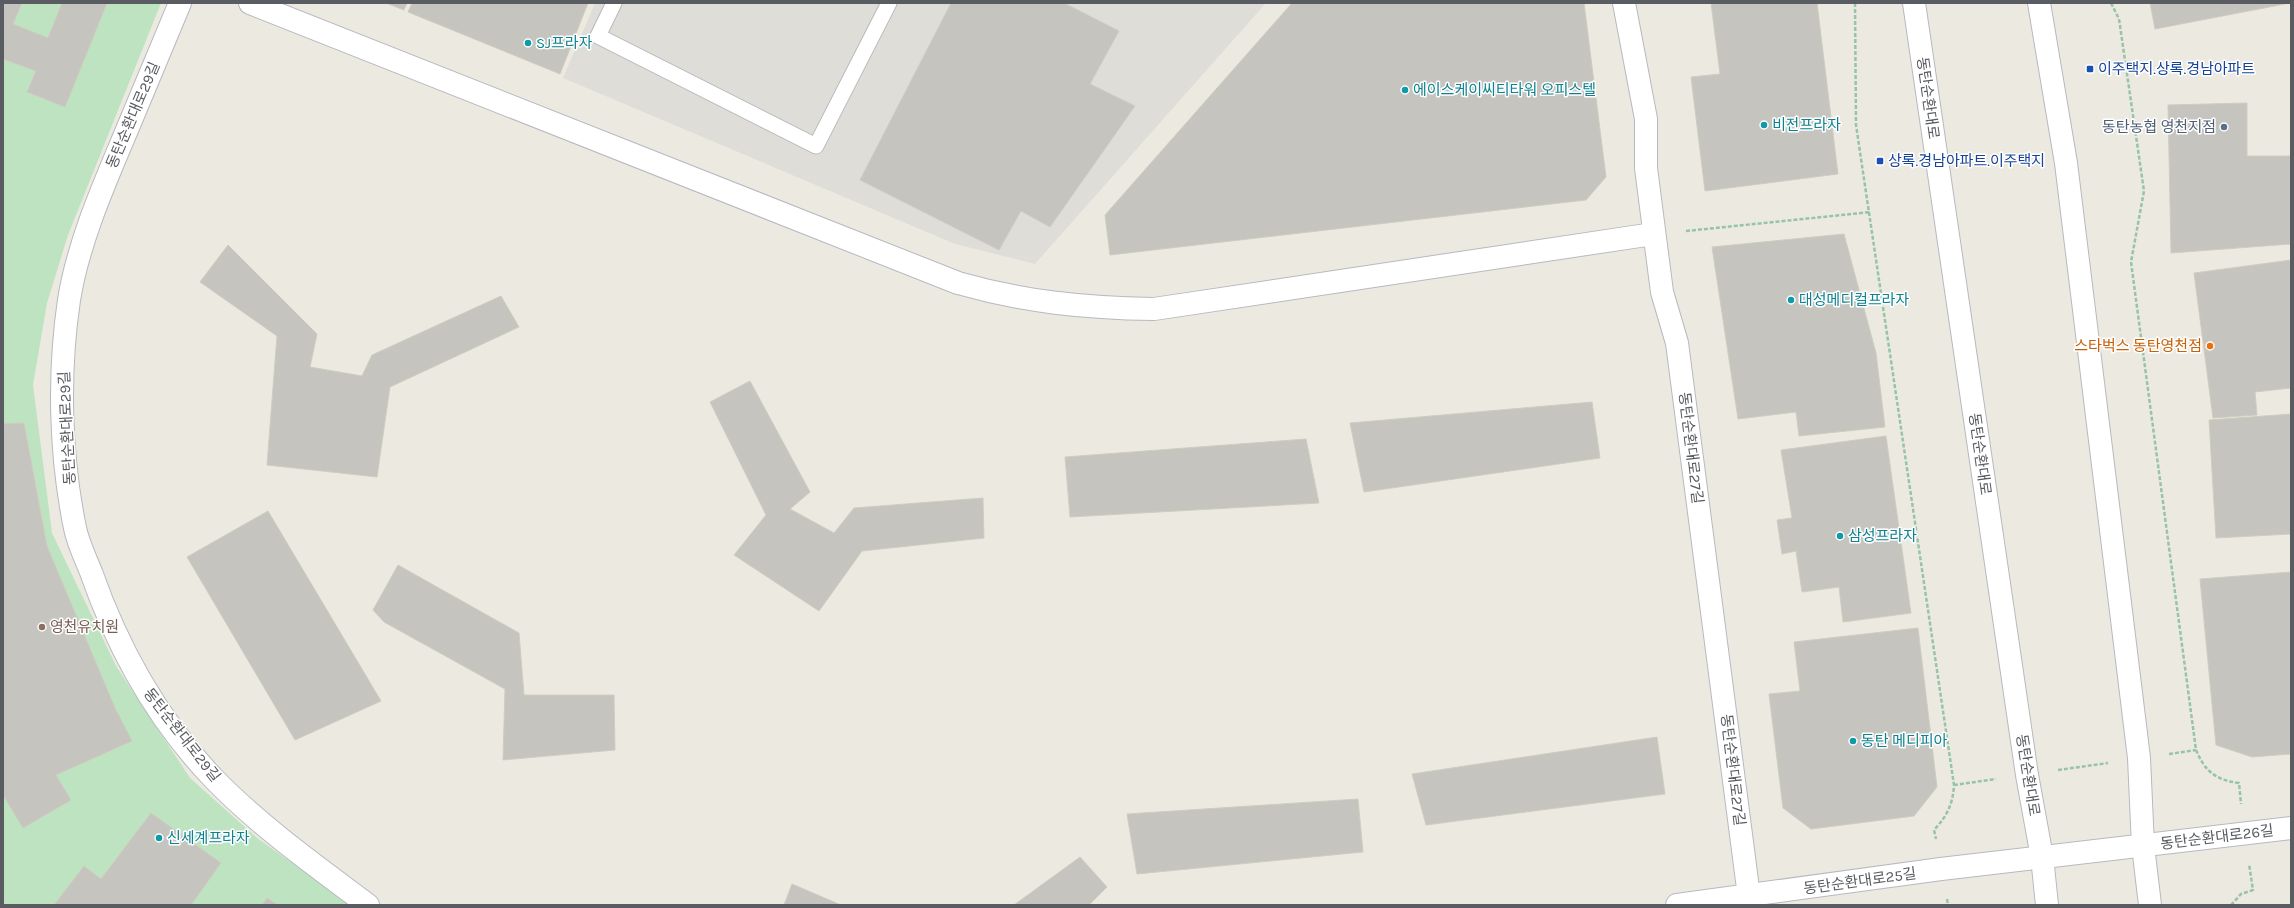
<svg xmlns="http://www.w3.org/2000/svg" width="2294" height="908" viewBox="0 0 2294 908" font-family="Karla,'Noto Sans KR',sans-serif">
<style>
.industrial{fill:#dfddd8}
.green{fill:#bde3c1}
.building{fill:#c6c4be;stroke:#d0ccbf}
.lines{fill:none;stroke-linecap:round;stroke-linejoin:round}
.lane-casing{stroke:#b6b8bd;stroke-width:17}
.secondary-casing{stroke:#b6b9bf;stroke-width:24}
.path{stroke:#97c3a8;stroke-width:2.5;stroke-dasharray:4 2;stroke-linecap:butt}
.lane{stroke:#fff;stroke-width:15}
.secondary{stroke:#fff;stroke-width:22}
.culture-dot{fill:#0f9aa8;stroke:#fff;stroke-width:1.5}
.transit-dot{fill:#1a4fb4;stroke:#fff;stroke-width:1.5}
.service-dot{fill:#5c6f8a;stroke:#fff;stroke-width:1.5}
.food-dot{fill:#e8710a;stroke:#fff;stroke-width:1.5}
.education-dot{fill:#8d6e63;stroke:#fff;stroke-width:1.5}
.labels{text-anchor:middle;stroke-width:3;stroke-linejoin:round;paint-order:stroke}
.culture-label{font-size:15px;fill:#0d838f;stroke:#fff;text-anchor:start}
.transit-label{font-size:15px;fill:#164399;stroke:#fff;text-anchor:start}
.street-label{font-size:15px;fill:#595c61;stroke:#fff}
.service-label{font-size:15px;fill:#4e5e75;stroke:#fff;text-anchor:end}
.food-label{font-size:15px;fill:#c56008;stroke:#fff;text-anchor:end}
.education-label{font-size:15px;fill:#785e54;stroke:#fff;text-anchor:start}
</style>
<rect width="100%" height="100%" fill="#eceae0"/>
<!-- industrial -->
<path class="industrial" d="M 595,3 L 1266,3 L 1035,264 L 955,244 L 563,78 Z"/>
<!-- green -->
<path class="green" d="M 3,3 L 161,3 L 68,235 L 47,303 L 33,385 L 52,533 L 116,666 L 190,778 L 257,838 L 351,905 L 3,905 Z"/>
<!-- building -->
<path class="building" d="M 3,3 L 22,3 L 13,24 L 48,38 L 62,3 L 107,3 L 65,107 L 27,92 L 36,71 L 3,59 Z
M 386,3 L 407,3 L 404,10 Z
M 412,3 L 588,3 L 560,74 L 408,12 Z
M 951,3 L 1064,3 L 1119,31 L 1090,84 L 1135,106 L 1050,227 L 1021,211 L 999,250 L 860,180 Z
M 1292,3 L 1584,3 L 1606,177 L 1586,200 L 1110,255 L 1105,215 Z
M 1711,3 L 1817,3 L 1838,174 L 1705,191 L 1691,77 L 1720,74 Z
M 2150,3 L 2290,3 L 2155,29 Z
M 2247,103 L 2247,156 L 2291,156 L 2291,244 L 2171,253 L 2168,105 Z
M 1844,234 L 1876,353 L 1885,427 L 1799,436 L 1796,412 L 1738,419 L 1712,247 Z
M 228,245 L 317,334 L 310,367 L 362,376 L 372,355 L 501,296 L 519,327 L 390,387 L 377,477 L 267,465 L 277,336 L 200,282 Z
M 2291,260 L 2291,388 L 2255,392 L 2257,415 L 2213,418 L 2194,273 Z
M 750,381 L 810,492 L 790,509 L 834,533 L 854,508 L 983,498 L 984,538 L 862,551 L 819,611 L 734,555 L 766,515 L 710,402 Z
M 1592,402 L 1600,458 L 1364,492 L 1350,423 Z
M 2291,414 L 2291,534 L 2216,538 L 2209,420 Z
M 24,423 L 47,546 L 115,708 L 132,741 L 56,775 L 71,800 L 23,828 L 3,795 L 3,424 Z
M 1886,436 L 1911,613 L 1843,622 L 1839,587 L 1802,592 L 1796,551 L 1782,554 L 1777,520 L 1792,518 L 1781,450 Z
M 1306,439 L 1319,503 L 1070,517 L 1065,457 Z
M 268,511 L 381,701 L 295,740 L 187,557 Z
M 398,565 L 519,633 L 524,695 L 614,695 L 615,750 L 503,760 L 505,689 L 384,622 L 373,610 Z
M 2291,572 L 2291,754 L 2252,757 L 2216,745 L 2200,579 Z
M 1918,628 L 1937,787 L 1914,816 L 1811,829 L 1783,808 L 1769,694 L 1800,691 L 1794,642 Z
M 1657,737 L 1665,794 L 1426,825 L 1412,774 Z
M 1358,799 L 1363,852 L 1137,874 L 1127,814 Z
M 151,813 L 221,863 L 191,905 L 54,905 L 84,866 L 101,879 Z
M 1080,857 L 1107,887 L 1089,905 L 1014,905 Z
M 792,884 L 841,905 L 784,905 Z
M 267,898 L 278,905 L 262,905 Z"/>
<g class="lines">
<!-- lane casing -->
<g class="lane-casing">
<path id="lane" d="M 614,3 L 598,36 L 816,146 L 889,3"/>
</g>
<!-- secondary casing -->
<g class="secondary-casing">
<path id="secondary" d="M 180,3 C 161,48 142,93 124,137 C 102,189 78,244 69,300 C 58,374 60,455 75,528 C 78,543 85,557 91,572 C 118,649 158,721 215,780 C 261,827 316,866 368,905
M 250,3 L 958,283 C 1025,302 1085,308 1154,309 L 1653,234
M 1624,3 L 1646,119 L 1646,168 L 1662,292 L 1677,343 L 1749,896
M 1914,3 L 2027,775 L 2042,857 L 2047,905
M 2039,3 L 2066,163 L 2139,758 L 2143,846 L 2150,905
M 1677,905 L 1941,869 L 2291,828"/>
</g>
<!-- path -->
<path class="path" d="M 1855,3 L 1856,125 L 1954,785 C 1953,804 1947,816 1934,830 L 1936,839
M 2111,3 L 2119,19 L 2144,191 L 2131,262 L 2196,750 C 2205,771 2215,780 2239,783 L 2241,804
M 1686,231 L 1871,212
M 2169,754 L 2196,750
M 2058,770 L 2108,763
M 1954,785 L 1996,779
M 1947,899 L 1948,905
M 2231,905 L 2241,894 L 2253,890 L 2249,864"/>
<!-- lane -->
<use href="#lane" class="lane"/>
<!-- secondary -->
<use href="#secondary" class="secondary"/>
</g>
<!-- markers -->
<g class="culture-dot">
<circle cx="528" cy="43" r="4"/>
<circle cx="1405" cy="90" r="4"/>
<circle cx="1764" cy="125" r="4"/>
<circle cx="1791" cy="300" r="4"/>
<circle cx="1840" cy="536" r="4"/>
<circle cx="1853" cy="741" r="4"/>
<circle cx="159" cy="838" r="4"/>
</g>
<g class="transit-dot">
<rect x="2086" y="65" width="8" height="8" rx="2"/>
<rect x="1876" y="157" width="8" height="8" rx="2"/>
</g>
<circle class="service-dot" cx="2224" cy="127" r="4"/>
<circle class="food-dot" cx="2210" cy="346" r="4"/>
<circle class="education-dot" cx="42" cy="627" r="4"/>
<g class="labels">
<!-- culture labels -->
<g class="culture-label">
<text x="536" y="48">SJ프라자</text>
<text x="1413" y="95">에이스케이씨티타워 오피스텔</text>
<text x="1772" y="130">비전프라자</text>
<text x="1799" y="305">대성메디컬프라자</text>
<text x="1848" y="541">삼성프라자</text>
<text x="1861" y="746">동탄 메디피아</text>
<text x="167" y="843">신세계프라자</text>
</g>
<!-- transit labels -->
<g class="transit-label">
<text x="2098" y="74">이주택지.상록.경남아파트</text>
<text x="1888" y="166">상록.경남아파트.이주택지</text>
</g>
<!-- street labels -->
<g class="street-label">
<text transform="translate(1928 98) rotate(82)" y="5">동탄순환대로</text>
<text transform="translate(133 115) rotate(-67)" y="5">동탄순환대로29길</text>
<text transform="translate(67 428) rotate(-93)" y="5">동탄순환대로29길</text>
<text transform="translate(1691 448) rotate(83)" y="5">동탄순환대로27길</text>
<text transform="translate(1980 454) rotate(82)" y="5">동탄순환대로</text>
<text transform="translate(182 735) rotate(52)" y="5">동탄순환대로29길</text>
<text transform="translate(1733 770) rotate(83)" y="5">동탄순환대로27길</text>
<text transform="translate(2028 775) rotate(81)" y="5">동탄순환대로</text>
<text transform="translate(2217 837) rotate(-7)" y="5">동탄순환대로26길</text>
<text transform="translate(1860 881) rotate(-8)" y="5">동탄순환대로25길</text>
</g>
<!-- service labels -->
<g class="service-label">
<text x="2216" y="132">동탄농협 영천지점</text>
</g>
<!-- food labels -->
<g class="food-label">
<text x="2202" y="351">스타벅스 동탄영천점</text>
</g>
<!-- education labels -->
<g class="education-label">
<text x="50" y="632">영천유치원</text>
</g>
</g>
<!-- border -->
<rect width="2294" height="908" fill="none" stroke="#595c61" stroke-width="8"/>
</svg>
